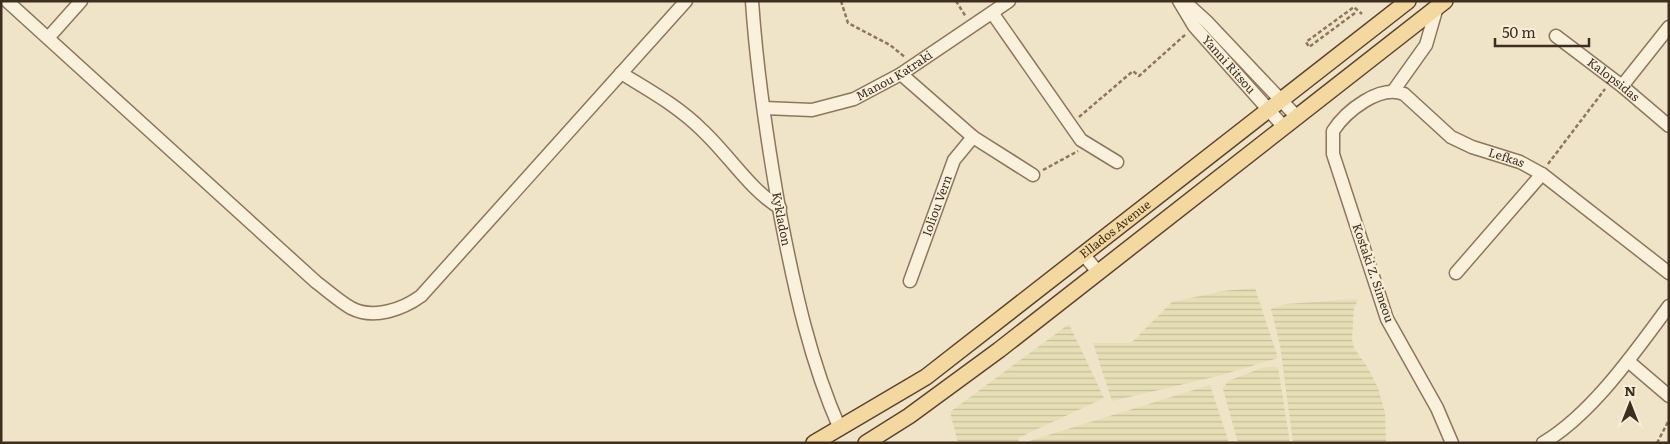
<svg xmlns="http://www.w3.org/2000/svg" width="1670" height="444" viewBox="0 0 1670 444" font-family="Literata,serif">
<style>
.farmland{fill:url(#farmland-rules)}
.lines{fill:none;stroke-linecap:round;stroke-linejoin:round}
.minor-casing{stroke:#8d765c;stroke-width:15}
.major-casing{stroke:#5b4430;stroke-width:18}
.path{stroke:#8d765c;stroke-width:2.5;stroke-dasharray:4 2.5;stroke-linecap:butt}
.minor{stroke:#faf1dc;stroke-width:12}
.major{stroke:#f3d9a0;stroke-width:15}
.labels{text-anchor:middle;stroke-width:5;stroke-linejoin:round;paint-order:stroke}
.street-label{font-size:12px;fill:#3d2e20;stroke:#f7eed8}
</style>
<defs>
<pattern id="farmland-rules" width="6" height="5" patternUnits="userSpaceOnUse" patternTransform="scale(1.25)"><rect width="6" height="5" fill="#e6deb5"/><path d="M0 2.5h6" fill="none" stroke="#c6bf9b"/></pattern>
</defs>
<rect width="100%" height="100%" fill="#f0e4c8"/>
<!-- farmland -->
<path class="farmland" d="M 1255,288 L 1278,358 L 1218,376 L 1112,401 L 1093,343 L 1131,343 L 1172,302 L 1223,291 Z
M 1358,299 L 1354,309 L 1352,339 L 1354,348 L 1368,368 L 1378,388 L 1385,413 L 1386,443 L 1293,443 L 1280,345 L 1271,309 L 1286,304 Z
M 1069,324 L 1104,398 L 1018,438 L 1019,443 L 958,443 L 950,412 Z
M 1264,367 L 1278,367 L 1290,443 L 1238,443 L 1223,389 L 1228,381 Z
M 1210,385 L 1229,443 L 1030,443 L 1029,441 Z"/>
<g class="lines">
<!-- minor casing -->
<g class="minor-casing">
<g id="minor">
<path d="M 7,1 L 316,282 C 328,291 339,301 351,308 C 374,320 403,309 421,296 L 686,1"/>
<path id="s1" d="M 752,1 C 757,74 768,147 781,219 C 795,291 810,361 840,429"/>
<path id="s2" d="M 1179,1 L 1194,26 L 1283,126"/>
<path d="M 1184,1 L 1206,21 L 1296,116"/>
<path d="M 993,14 L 1081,140 L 1117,162"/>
<path id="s3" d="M 1556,36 L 1622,86 L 1669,126"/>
<path d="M 48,38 L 81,1"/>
<path d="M 621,73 C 650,91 678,106 702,130 C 729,155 749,189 780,208"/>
<path d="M 901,74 L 973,137 L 1033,175"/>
<path d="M 1622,86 L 1669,27"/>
<path d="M 1394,90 L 1426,45 L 1437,7"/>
<path id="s4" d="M 764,108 L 812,110 L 854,99 L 901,74 L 1009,1"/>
<path d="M 1083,254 L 1098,272"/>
<path d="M 1456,273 L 1542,174"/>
<path id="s5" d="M 910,281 L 954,160 L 973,137"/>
<path d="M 1628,361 L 1669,396"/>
<path id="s6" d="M 1452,443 L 1437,408 L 1387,319 L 1333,154 L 1333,131 C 1346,111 1380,84 1404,94 L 1451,137 L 1472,147 L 1520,162 L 1542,174 L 1669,273"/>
<path d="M 1543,443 C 1592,414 1635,352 1669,306"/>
</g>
</g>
<!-- major casing -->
<g class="major-casing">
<g id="major">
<path id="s7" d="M 814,443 L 926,377 L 1408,1"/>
<path d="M 866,443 L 909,416 L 999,350 L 1445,1"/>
</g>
</g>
<!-- path -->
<path class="path" d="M 841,1 L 848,23 L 890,45 L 906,58
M 956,1 L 966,17
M 1355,13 L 1309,47 L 1306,42 L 1354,7 L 1362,14
M 1079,117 L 1133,71 L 1139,76 L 1186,34
M 1548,164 L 1605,89
M 1043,170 L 1078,151
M 1657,443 L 1669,420"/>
<!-- minor -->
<use href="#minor" class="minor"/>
<!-- major -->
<use href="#major" class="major"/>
</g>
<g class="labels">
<!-- street labels -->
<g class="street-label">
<text dy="4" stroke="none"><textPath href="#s2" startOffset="81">Yanni Ritsou</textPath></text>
<text dy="4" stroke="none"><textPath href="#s4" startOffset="138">Manou Katraki</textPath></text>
<text dy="4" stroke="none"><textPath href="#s3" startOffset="72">Kalopsidas</textPath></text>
<text dy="4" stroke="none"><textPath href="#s6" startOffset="545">Lefkas</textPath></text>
<text dy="4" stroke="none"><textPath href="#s5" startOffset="80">Ioliou Vern</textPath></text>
<text dy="4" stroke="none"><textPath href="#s1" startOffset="220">Kykladon</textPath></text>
<text dy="4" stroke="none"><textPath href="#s7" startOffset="370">Ellados Avenue</textPath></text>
<text transform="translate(1373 273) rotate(71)" y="4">Kostaki Z. Simeou</text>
</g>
</g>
<!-- border -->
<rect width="1670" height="444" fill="none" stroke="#3d2e20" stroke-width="5"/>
<!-- north arrow -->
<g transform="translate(1630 404)" stroke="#f7eed8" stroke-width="4" paint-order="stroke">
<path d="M0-4L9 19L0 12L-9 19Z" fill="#3d2e20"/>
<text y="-8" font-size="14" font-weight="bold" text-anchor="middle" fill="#3d2e20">N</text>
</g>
<!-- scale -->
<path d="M1495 38v8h94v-8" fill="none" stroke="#3d2e20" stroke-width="2.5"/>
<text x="1502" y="38" font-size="15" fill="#3d2e20" stroke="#f7eed8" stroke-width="4" paint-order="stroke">50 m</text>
</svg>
